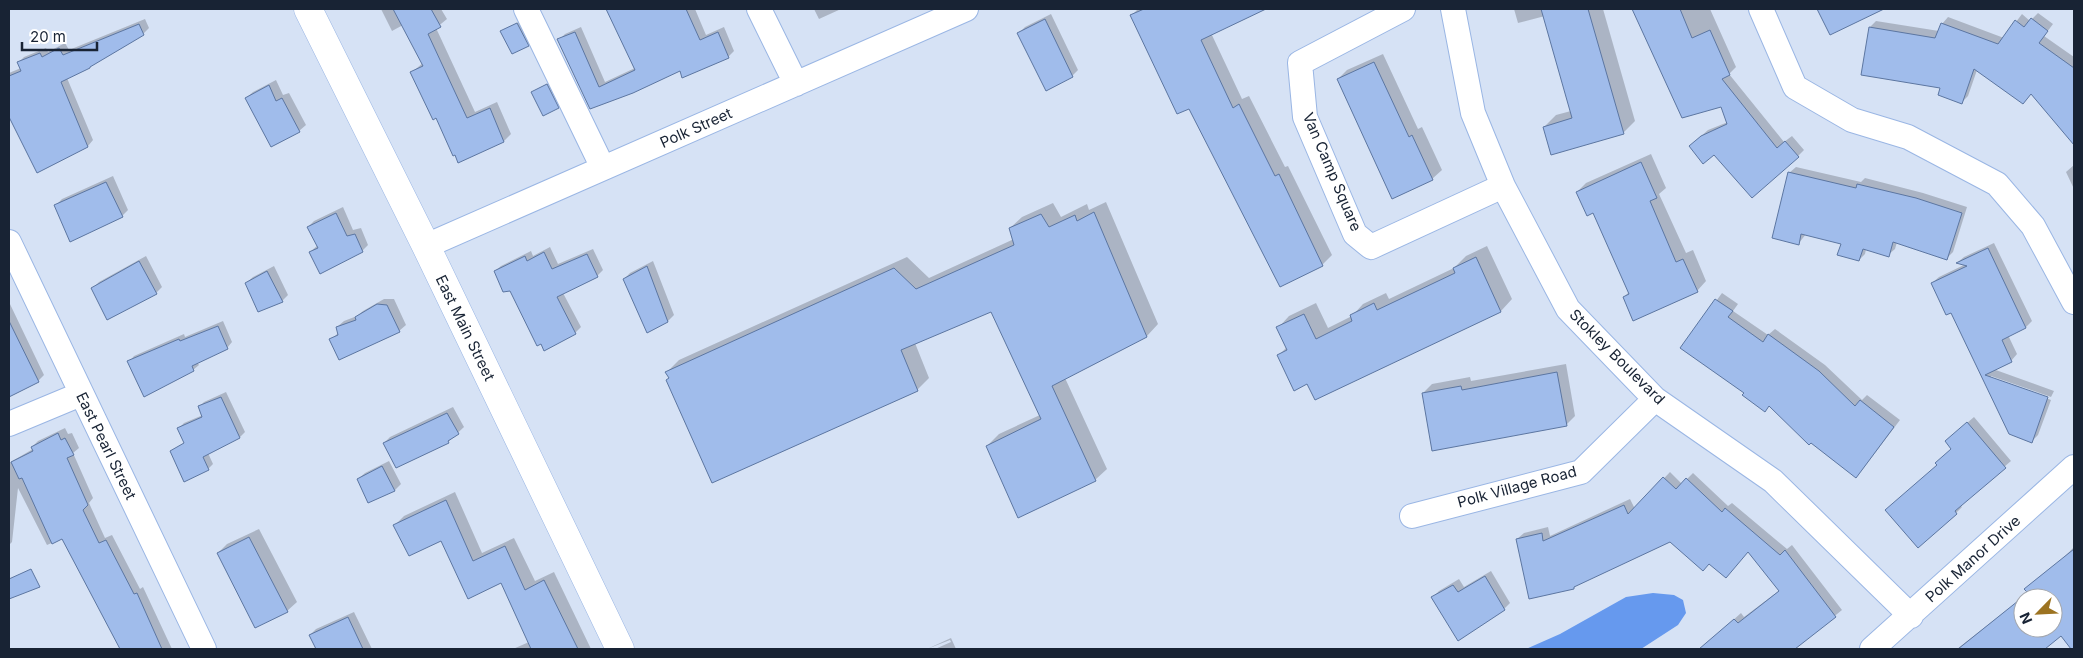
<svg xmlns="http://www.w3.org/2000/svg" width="2083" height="658" viewBox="0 0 2083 658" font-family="Inter,sans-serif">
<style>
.water{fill:#69e}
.shadow{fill:#0003;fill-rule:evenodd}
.building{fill:#a0bceb;stroke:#5c76a1;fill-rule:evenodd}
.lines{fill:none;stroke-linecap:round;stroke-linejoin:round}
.street-casing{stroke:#9ab6e4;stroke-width:26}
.secondary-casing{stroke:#9ab6e4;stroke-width:29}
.street{stroke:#fff;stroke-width:24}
.secondary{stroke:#fff;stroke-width:28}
.labels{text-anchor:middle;stroke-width:4;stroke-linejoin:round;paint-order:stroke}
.street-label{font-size:15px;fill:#182334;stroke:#fff}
</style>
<rect width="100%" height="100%" fill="#d6e2f5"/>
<!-- water -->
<path class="water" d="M 1653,593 L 1674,595 L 1683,600 L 1686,613 L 1678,625 L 1641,649 L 1526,649 L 1560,634 L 1626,597 Z"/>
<!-- shadow -->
<path class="shadow" d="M 381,9 L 441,9 L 447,19 L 436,28 L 475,112 L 497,102 L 511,134 L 504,141 L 437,117 L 412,72 L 423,63 L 403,25 L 392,31 Z
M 611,9 L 695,9 L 706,35 L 724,27 L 734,51 L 728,57 L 680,69 L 590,108 L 559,40 L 565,34 L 581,27 L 605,82 L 635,68 L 609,11 Z
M 814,9 L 841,9 L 819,19 Z
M 1138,9 L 1263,9 L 1211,33 L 1242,99 L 1249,96 L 1285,167 L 1288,166 L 1332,255 L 1322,265 L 1280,286 L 1190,107 L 1132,15 Z
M 1514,9 L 1603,9 L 1635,121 L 1623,133 L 1544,127 L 1556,115 L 1571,111 L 1545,16 L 1518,23 Z
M 1633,9 L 1710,9 L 1736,67 L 1729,74 L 1784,142 L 1792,136 L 1804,150 L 1798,156 L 1715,153 L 1690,146 L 1708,130 L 1728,122 L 1722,105 L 1682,116 Z
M 1819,9 L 1881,9 L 1830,33 Z
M 2038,13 L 2053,24 L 2044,36 L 2074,57 L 2074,143 L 2032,93 L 2023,103 L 1977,70 L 1968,96 L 1961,103 L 1870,27 L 1876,21 L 1939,31 L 1942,24 L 1948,17 L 2004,38 L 2022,14 L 2030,21 Z
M 1051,14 L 1078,70 L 1072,76 L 1019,33 L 1025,27 Z
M 145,19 L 149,28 L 143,34 L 94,63 L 90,67 L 67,78 L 93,140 L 88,146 L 38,172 L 9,115 L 9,73 L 21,68 L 18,63 L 24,57 L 46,48 L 48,52 L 65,43 L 69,50 Z
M 520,21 L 531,42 L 528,45 L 502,31 Z
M 1383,54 L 1418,129 L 1422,127 L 1442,170 L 1432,179 L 1338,79 L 1347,70 Z
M 276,80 L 283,95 L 289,93 L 306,125 L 299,131 L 246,98 L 253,92 Z
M 550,82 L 561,104 L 558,107 L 533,92 Z
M 1651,154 L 1666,188 L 1659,194 L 1686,253 L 1693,250 L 1706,281 L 1697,291 L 1624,297 L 1629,292 L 1593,212 L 1577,192 L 1586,183 Z
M 2074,165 L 2074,189 L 2066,172 Z
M 1796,167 L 1861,182 L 1865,178 L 1923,193 L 1967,207 L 1953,252 L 1947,258 L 1897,242 L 1895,249 L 1888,255 L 1866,249 L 1865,254 L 1859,260 L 1842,243 L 1806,234 L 1799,243 L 1789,173 Z
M 113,176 L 128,210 L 122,216 L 55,206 L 62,199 Z
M 1106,202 L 1158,324 L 1147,336 L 1065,378 L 1107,469 L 1095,480 L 987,446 L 999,434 L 1040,415 L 991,310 L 915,343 L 929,378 L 917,390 L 670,378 L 667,372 L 679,360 L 907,257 L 929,278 L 1014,239 L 1010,228 L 1022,217 L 1053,203 L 1061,217 L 1087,204 L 1089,210 Z
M 343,207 L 353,230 L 361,228 L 368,245 L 362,251 L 310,252 L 318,245 L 308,227 L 314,221 Z
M 1994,243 L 2032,321 L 2026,327 L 2008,335 L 2017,354 L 2011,361 L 1993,369 L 2054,391 L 2051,397 L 1991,376 L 1991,378 L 2051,400 L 2038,435 L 2032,441 L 2010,433 L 1951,312 L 1932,283 L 1939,277 L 1966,264 L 1958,262 L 1964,257 Z
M 1487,246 L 1512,299 L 1501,311 L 1315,399 L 1308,383 L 1279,355 L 1287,347 L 1278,328 L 1289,316 L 1316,303 L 1328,328 L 1352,316 L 1363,304 L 1386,293 L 1389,299 L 1454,268 L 1466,256 Z
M 550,247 L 558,264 L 593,249 L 603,270 L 597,276 L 563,293 L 581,327 L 575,333 L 511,289 L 495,271 L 501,266 L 531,251 L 533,256 Z
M 146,256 L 162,287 L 156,293 L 93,288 L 99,282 Z
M 653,261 L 674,315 L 668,321 L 624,279 L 630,273 Z
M 274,266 L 288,295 L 282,301 L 246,283 L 253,277 Z
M 1722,293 L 1738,304 L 1733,311 L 1768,335 L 1775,329 L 1825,365 L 1862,400 L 1867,395 L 1900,420 L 1862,470 L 1770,405 L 1765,410 L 1746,393 L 1682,348 Z
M 384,299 L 394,299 L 406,325 L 399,331 L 331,340 L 339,332 L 337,327 L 344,321 L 357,316 L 363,311 Z
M 9,302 L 44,375 L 38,381 L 9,396 Z
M 223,321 L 232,342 L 227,348 L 197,362 L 199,365 L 193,370 L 129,362 L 134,356 L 184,334 L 185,337 Z
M 1566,364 L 1575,416 L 1566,425 L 1423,393 L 1432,384 L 1470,377 L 1471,381 Z
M 226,392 L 245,432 L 240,437 L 208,453 L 213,464 L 208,469 L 171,452 L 185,442 L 179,428 L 184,423 L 203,415 L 199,407 L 204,402 Z
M 453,407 L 464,427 L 448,442 L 384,443 L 390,437 Z
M 1974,417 L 2011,461 L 1960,505 L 1962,507 L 1956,513 L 1918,546 L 1938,465 L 1952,449 L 1953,435 Z
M 65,428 L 68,434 L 72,433 L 79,448 L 73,453 L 93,498 L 89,503 L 105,538 L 112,535 L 140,589 L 143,587 L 172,649 L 121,649 L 63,538 L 47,545 L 18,488 L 12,542 L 9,545 L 9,463 L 33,449 L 32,447 L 38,441 Z
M 389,461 L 401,484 L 395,490 L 369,502 L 358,479 L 365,473 Z
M 1670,472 L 1682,484 L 1693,473 L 1728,506 L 1732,503 L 1787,549 L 1792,545 L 1842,610 L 1799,645 L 1793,637 L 1780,649 L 1701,649 L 1741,613 L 1744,617 L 1780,590 L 1749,551 L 1709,562 L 1671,541 L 1577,584 L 1574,588 L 1517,539 L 1524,533 L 1548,527 L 1550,536 L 1630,499 L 1635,509 Z
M 455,492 L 482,553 L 514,538 L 535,581 L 554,572 L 591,649 L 513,649 L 529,642 L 502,581 L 442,540 L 395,525 L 404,516 Z
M 259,529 L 297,602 L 287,611 L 218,553 L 227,544 Z
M 2074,547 L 2074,635 L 2067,641 L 2061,635 L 2043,649 L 1957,649 L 2029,593 ZM 2023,598 L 2053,598 L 2053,628 L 2023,628 Z
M 1491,571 L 1510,603 L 1504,609 L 1433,597 L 1439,591 L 1459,579 L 1464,587 Z
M 354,612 L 372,649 L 317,649 L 310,635 L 316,629 Z
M 951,638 L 956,649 L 935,649 L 951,642 L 950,640 L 927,649 Z"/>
<!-- building -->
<path class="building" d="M 393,9 L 431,9 L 441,27 L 428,34 L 467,118 L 490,108 L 504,142 L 458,163 L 455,155 L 453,156 L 436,118 L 433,120 L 410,72 L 423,66 Z
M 606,9 L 686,9 L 700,40 L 718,32 L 729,58 L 682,78 L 680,71 L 633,93 L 590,109 L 557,39 L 575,32 L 599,87 L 635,70 Z
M 1144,9 L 1266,9 L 1201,40 L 1233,108 L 1239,104 L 1275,176 L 1279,174 L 1323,266 L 1280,287 L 1189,109 L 1177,114 L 1130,15 Z
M 1541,9 L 1588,9 L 1624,134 L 1551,155 L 1543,127 L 1572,118 Z
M 1632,9 L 1680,9 L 1692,38 L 1710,30 L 1730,75 L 1722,79 L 1777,148 L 1785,141 L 1799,157 L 1752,198 L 1714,155 L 1703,164 L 1689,146 L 1701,136 L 1727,124 L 1721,107 L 1682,118 Z
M 1817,9 L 1884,9 L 1830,35 Z
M 2031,18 L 2048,31 L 2039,43 L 2074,68 L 2074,145 L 2031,94 L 2023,104 L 1974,69 L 1962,104 L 1938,95 L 1940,88 L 1861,75 L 1869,27 L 1935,38 L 1941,23 L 1998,44 L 2015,20 L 2024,27 Z
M 1045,19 L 1073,77 L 1046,91 L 1017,33 Z
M 517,23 L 529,46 L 512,54 L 500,31 Z
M 139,24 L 144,35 L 90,67 L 90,68 L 61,82 L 88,147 L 37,173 L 9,117 L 9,76 L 21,71 L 17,62 L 40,53 L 42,57 L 59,48 L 63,55 Z
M 1374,62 L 1409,137 L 1412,135 L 1433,180 L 1392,199 L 1337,79 Z
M 547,84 L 559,108 L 543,116 L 531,92 Z
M 269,85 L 276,101 L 282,98 L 300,132 L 271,147 L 245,98 Z
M 1641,162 L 1657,198 L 1650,201 L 1676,262 L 1683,259 L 1698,292 L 1633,321 L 1623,297 L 1629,294 L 1593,213 L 1587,216 L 1576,192 Z
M 1788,172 L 1856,188 L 1857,184 L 1916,198 L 1962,213 L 1947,260 L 1893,242 L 1889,257 L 1863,249 L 1859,261 L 1837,255 L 1841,244 L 1801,234 L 1799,245 L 1772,238 Z
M 106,182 L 123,217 L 70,242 L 54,205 Z
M 1094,212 L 1147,337 L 1052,386 L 1096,481 L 1018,518 L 986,446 L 1041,419 L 991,312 L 901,350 L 918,391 L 712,483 L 666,380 L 669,378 L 665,372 L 894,268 L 916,289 L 1014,245 L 1009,228 L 1041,214 L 1049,227 L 1075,215 L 1077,221 Z
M 336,213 L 347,236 L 355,234 L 363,252 L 320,274 L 309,252 L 318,248 L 307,227 Z
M 1988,248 L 2026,328 L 2002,340 L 2012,362 L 1985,375 L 2048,397 L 2032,443 L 2009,434 L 1951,313 L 1946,315 L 1931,283 L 1967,266 L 1956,263 Z
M 544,252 L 552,269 L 587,254 L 598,277 L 557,297 L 576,334 L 544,351 L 541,344 L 537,346 L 510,291 L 503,292 L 494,271 L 525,256 L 527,261 Z
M 1476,257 L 1501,312 L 1315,400 L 1307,384 L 1294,391 L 1277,355 L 1287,350 L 1276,327 L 1304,314 L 1316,339 L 1352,321 L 1350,315 L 1374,303 L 1377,310 L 1455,273 L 1453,268 Z
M 139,261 L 157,294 L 107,320 L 91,288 Z
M 647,266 L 668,322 L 647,333 L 623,279 Z
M 267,271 L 283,302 L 258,312 L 245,283 Z
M 1715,299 L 1733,311 L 1728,317 L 1763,342 L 1768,334 L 1819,371 L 1855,406 L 1860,400 L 1894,427 L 1856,478 L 1811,443 L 1809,445 L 1769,406 L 1765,412 L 1742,395 L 1744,393 L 1680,348 Z
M 377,304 L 387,305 L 400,332 L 339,360 L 329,339 L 338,335 L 336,327 L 356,320 L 355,317 Z
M 9,321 L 39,382 L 9,397 Z
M 218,326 L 228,349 L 192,366 L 194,371 L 144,397 L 127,361 L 179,339 L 180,341 Z
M 1557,372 L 1567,426 L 1432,451 L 1422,393 L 1461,386 L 1462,390 Z
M 221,397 L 240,438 L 203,457 L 209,470 L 184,482 L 170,451 L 184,443 L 177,428 L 202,417 L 198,406 Z
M 447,413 L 459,434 L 448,441 L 449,443 L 396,468 L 383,443 Z
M 1967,422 L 2006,468 L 1955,511 L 1957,514 L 1918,548 L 1885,510 L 1937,465 L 1935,463 L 1951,449 L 1945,441 Z
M 58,433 L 61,440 L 65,438 L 74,455 L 67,458 L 88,505 L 83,510 L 99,543 L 106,540 L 134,594 L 137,593 L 162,649 L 120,649 L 62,539 L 52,544 L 22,478 L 19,479 L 11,462 L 33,451 L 31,447 Z
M 382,466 L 395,491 L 368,503 L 357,479 Z
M 1663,477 L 1676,489 L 1686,478 L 1722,512 L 1725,508 L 1780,555 L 1785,550 L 1836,617 L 1795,649 L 1699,649 L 1734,619 L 1738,623 L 1779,591 L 1748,552 L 1726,578 L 1709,564 L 1703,571 L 1670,542 L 1574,587 L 1574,589 L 1529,599 L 1516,539 L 1542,533 L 1543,541 L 1624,505 L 1628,514 Z
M 446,500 L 473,561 L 505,546 L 525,590 L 544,580 L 578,649 L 531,649 L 501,583 L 468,599 L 441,541 L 409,556 L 393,525 Z
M 249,537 L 288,612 L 255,628 L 217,553 Z
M 2074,549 L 2074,649 L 2071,649 L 2061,636 L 2045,649 L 1958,649 L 2028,593 L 2024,589 ZM 2023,598 L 2053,598 L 2053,628 L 2023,628 Z
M 31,569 L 40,587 L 9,599 L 9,579 Z
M 1485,576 L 1505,610 L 1458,641 L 1431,597 L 1453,585 L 1458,592 Z
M 348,617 L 363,649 L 316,649 L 309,635 Z"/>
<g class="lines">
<!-- street casing -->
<g class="street-casing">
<path id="street" d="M 526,9 L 603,168
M 759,9 L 796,84
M 1403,9 L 1300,63 L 1305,117 L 1355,234 L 1371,247 L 1503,186
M 1453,9 L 1473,113 L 1503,186 L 1568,309 L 1655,399 L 1773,481 L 1911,616
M 1761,9 L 1795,87 L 1852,120 L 1908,137 L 1997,184 L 2033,226 L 2074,302
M 9,242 L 204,649
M 426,246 L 966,9
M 9,424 L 81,394
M 1412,516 L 1581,472 L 1655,399
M 1872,649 L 2074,467"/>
</g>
<!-- secondary casing -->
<g class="secondary-casing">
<path id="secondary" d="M 308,9 L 426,246 L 620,649"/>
</g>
<!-- street -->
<use href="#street" class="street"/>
<!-- secondary -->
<use href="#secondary" class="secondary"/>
</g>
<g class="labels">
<!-- street labels -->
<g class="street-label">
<text transform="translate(696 128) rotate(-24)" y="5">Polk Street</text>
<text transform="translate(1332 172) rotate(67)" y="5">Van Camp Square</text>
<text transform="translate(465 328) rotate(64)" y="5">East Main Street</text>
<text transform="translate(1617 357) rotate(45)" y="5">Stokley Boulevard</text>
<text transform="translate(106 446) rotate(64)" y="5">East Pearl Street</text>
<text transform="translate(1517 487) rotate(-15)" y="5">Polk Village Road</text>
<text transform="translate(1973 559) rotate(-42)" y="5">Polk Manor Drive</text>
</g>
</g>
<!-- border -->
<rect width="2083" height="658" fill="none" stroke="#182334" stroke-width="20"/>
<!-- north arrow -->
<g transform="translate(2038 613) rotate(246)"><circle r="24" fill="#ffffff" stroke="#a3a7ae"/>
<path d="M0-4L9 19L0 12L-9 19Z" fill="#9c7321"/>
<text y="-8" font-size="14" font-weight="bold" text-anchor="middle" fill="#182334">N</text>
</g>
<!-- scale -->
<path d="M22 42v8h75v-8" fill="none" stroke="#182334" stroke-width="2.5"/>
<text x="30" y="42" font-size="15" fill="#182334" stroke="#ffffff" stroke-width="4" paint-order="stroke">20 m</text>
</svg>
